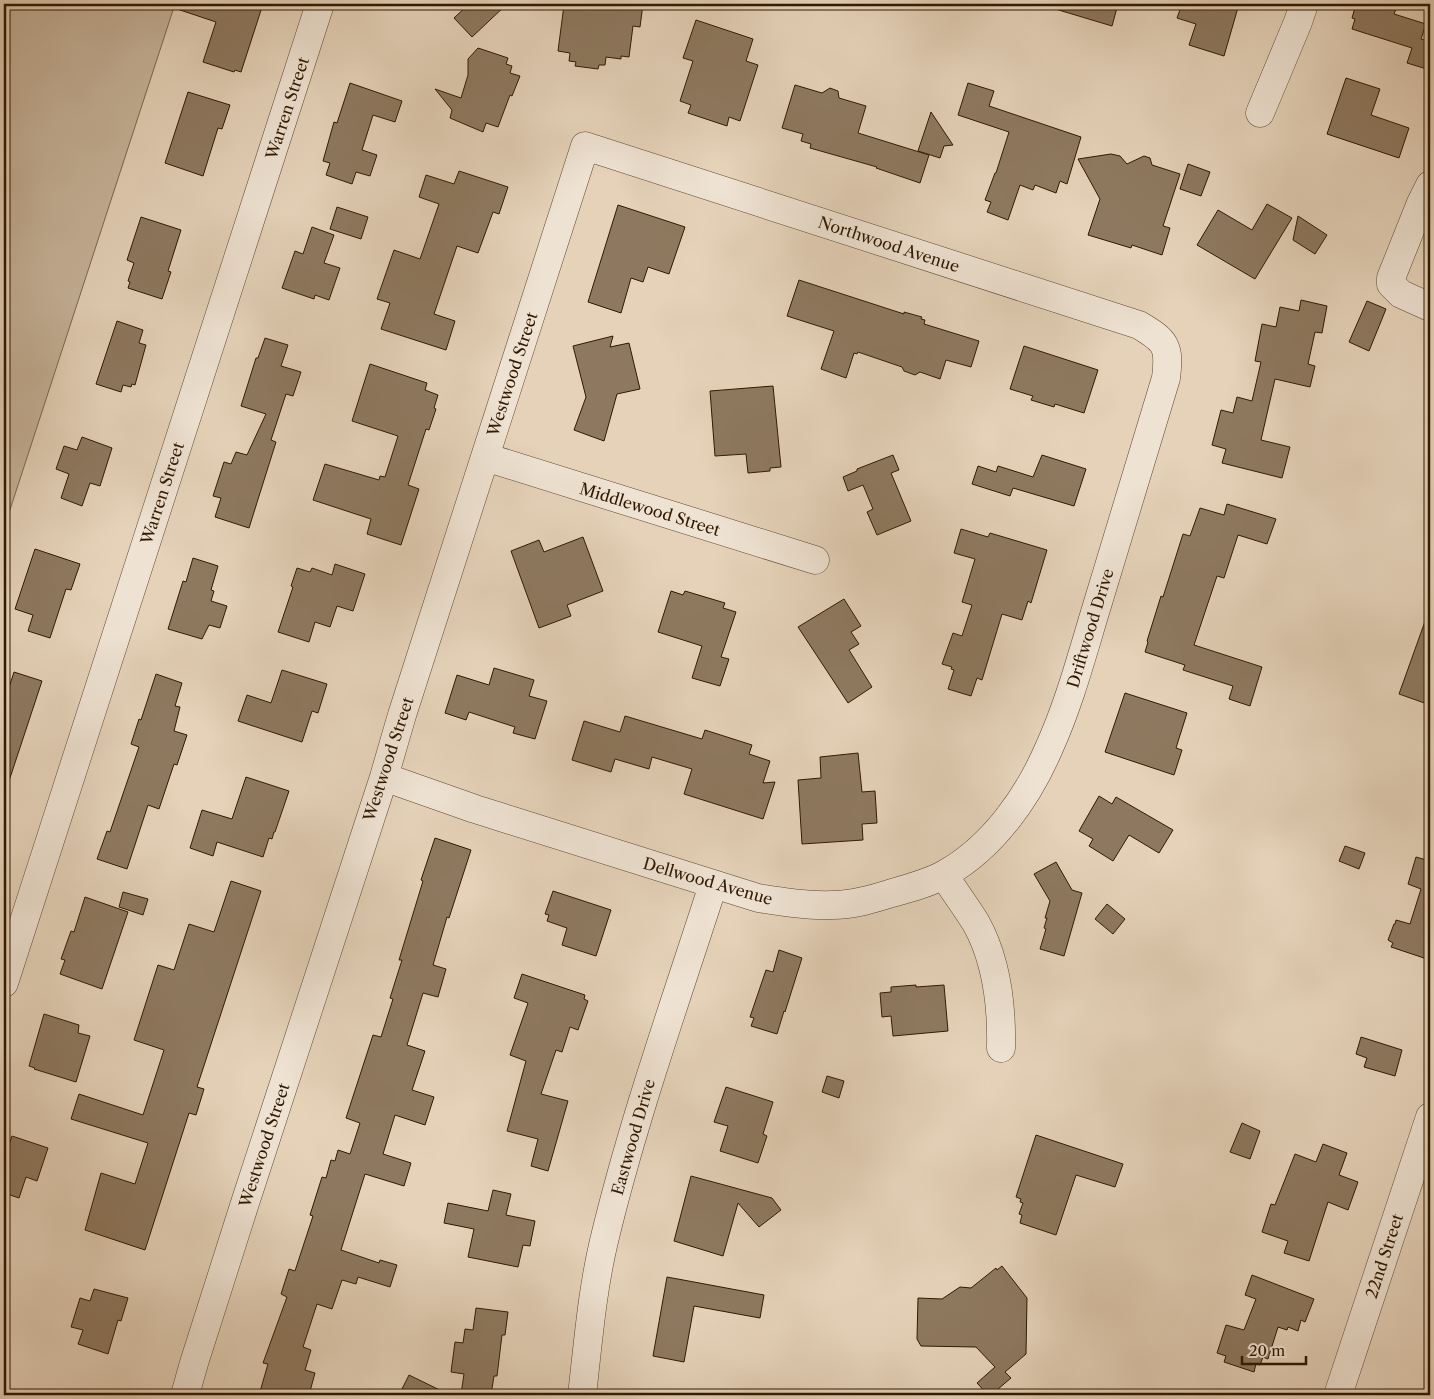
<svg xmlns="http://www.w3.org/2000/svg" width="1434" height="1399" viewBox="0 0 1434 1399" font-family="'Libre Caslon Text',serif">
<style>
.green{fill:#c6b39a;stroke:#7b664d}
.building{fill:#8e7960;stroke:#301900}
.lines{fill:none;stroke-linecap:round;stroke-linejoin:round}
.minor-casing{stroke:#5d472e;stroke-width:29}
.minor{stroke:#eee2d2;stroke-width:28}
.labels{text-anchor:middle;stroke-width:4;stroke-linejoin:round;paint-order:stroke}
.street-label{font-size:16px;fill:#301900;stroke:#eee2d2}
</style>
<rect width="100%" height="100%" fill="#e5d2b9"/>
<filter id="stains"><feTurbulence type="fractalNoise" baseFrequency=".004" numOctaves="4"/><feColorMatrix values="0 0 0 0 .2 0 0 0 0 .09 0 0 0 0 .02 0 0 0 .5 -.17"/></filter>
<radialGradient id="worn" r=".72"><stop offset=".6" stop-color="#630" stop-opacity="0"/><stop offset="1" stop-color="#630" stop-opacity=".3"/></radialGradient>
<!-- green -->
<path class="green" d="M 4,4 L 175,4 L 4,528 Z"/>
<!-- building -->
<path class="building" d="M 172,4 L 263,4 L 241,72 L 235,70 L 234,72 L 203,62 L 216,22 L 171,7 Z
M 469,4 L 507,4 L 472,37 L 454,18 Z
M 580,4 L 602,6 L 602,4 L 643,4 L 640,27 L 633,26 L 629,57 L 621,56 L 621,59 L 606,57 L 605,65 L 599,65 L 598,69 L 575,66 L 576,62 L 569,61 L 570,53 L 558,51 L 564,5 L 580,7 Z
M 1052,4 L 1118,4 L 1112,26 L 1052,8 Z
M 1182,4 L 1239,4 L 1224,56 L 1189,45 L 1196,24 L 1177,18 Z
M 1356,4 L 1398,4 L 1394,14 L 1426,24 L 1421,39 L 1430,42 L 1430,70 L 1407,63 L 1412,48 L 1352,29 L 1355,19 L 1352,18 Z
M 696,20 L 753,39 L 746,61 L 758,65 L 740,121 L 729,117 L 727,126 L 688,113 L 691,105 L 680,101 L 693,61 L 683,58 Z
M 478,48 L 508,58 L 506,64 L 512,66 L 510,73 L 520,76 L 512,96 L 510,95 L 498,127 L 486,123 L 483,132 L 450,118 L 452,110 L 435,89 L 461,98 L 468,75 L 468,59 Z
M 1346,78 L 1380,89 L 1371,115 L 1409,128 L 1399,158 L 1327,134 Z
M 350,83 L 402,101 L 395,122 L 373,115 L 362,150 L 377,155 L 370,176 L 356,172 L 352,184 L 326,175 L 330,163 L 323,161 L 334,122 L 337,123 Z
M 968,83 L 994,91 L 989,106 L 1081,137 L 1067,184 L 1060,181 L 1056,193 L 1035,185 L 1033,190 L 1020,185 L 1008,220 L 987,212 L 991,202 L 985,200 L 995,173 L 996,173 L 1009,132 L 958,115 Z
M 795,85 L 822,93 L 830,88 L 838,91 L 839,98 L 866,106 L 858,133 L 929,155 L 920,183 L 876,168 L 877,167 L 810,148 L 811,144 L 801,141 L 803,134 L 782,128 Z
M 188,92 L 230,105 L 222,129 L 218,128 L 203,176 L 165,163 Z
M 931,112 L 953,145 L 944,146 L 940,158 L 918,151 Z
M 1111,154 L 1120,156 L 1127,164 L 1144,156 L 1150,158 L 1152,165 L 1180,174 L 1163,226 L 1170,228 L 1162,255 L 1132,245 L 1131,248 L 1088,235 L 1100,199 L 1078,159 Z
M 1188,164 L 1210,172 L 1201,196 L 1180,189 Z
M 459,171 L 508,187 L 499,214 L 493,212 L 478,253 L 457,246 L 434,314 L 455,321 L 446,350 L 381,329 L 390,303 L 377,299 L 394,250 L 420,259 L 439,204 L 419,197 L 426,175 L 454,184 Z
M 1267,204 L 1292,218 L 1255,279 L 1197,245 L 1218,210 L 1252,230 Z
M 618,205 L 685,227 L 669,274 L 648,267 L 643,282 L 631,278 L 621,313 L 588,302 Z
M 337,207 L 368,217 L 361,239 L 330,229 Z
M 1298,216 L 1327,235 L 1315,254 L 1293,240 Z
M 141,217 L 181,230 L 168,271 L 171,272 L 162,299 L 128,288 L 130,282 L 128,281 L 134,263 L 127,260 Z
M 312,227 L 334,235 L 324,263 L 340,268 L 329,300 L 315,295 L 314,299 L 282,288 L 295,251 L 303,254 Z
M 799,280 L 904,314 L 904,312 L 922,317 L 921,319 L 925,320 L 924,324 L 979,341 L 971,367 L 946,360 L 940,379 L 920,372 L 915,375 L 904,371 L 902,367 L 858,352 L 857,354 L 854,353 L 846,378 L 821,369 L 834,331 L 787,316 Z
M 1301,300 L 1327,306 L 1322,333 L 1315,332 L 1308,364 L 1315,366 L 1310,387 L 1275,379 L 1261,440 L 1290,447 L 1282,478 L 1222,463 L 1226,449 L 1212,445 L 1221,410 L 1233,413 L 1237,397 L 1252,401 L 1261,362 L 1255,361 L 1262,324 L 1276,327 L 1280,307 L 1299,311 Z
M 1367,301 L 1386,309 L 1369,351 L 1349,342 Z
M 117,321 L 143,330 L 139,343 L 146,345 L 135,385 L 132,384 L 131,387 L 123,385 L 121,392 L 96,384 Z
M 613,336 L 610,347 L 629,343 L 640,389 L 617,394 L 604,441 L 574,430 L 586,397 L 573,346 Z
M 265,338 L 288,345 L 281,366 L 301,372 L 293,396 L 286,394 L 271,440 L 276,442 L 249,528 L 215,517 L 221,498 L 213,496 L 224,462 L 231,464 L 236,452 L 247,455 L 266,414 L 241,406 L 256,358 L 258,358 Z
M 1024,346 L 1098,370 L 1084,413 L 1055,404 L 1054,407 L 1031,400 L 1033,396 L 1010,389 Z
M 370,364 L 427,383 L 425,390 L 438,395 L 434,408 L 436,409 L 429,430 L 426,429 L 408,485 L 419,489 L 401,545 L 367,534 L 371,519 L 313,500 L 325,464 L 379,480 L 380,476 L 385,477 L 398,436 L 352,421 Z
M 773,386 L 781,467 L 770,468 L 770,471 L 748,473 L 746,454 L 715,456 L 710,391 Z
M 82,437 L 112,448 L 100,486 L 90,483 L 82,506 L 61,498 L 69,474 L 56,469 L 64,446 L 77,450 Z
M 893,455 L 899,470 L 891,473 L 911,521 L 877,535 L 867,512 L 873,509 L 863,485 L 848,491 L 843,477 L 857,471 L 857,469 Z
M 1042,455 L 1086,469 L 1074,506 L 1013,488 L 1010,496 L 972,484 L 978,466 L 996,472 L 998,466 L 1033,477 Z
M 1227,504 L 1276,519 L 1267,544 L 1238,535 L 1224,578 L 1217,576 L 1194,645 L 1262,667 L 1250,706 L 1229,699 L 1233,686 L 1183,670 L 1185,665 L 1145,652 L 1148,642 L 1147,641 L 1161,596 L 1163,597 L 1183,534 L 1190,536 L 1200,508 L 1224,515 Z
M 961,529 L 988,537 L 990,533 L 1047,550 L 1031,603 L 1028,601 L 1022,620 L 1002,614 L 982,680 L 977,678 L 971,696 L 948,689 L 954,670 L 951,669 L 952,667 L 942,664 L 953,633 L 962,636 L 972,605 L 962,602 L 975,559 L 954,553 Z
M 583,537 L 603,591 L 567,605 L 571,616 L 539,628 L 511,551 L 539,540 L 544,552 Z
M 35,549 L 80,564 L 71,590 L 66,589 L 50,638 L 28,631 L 33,615 L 15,609 Z
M 193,558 L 218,566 L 211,590 L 214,591 L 211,601 L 227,606 L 220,628 L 209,625 L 202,639 L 168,629 L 183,581 L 186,582 Z
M 335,564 L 365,574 L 353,611 L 337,606 L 330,627 L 315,622 L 309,642 L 278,632 L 293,587 L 291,586 L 297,568 L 310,572 L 312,568 L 332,575 Z
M 671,591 L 683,595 L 685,591 L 725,603 L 723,608 L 736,612 L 721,657 L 729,659 L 720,686 L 692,678 L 702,646 L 658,632 Z
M 844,599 L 861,626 L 851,632 L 859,644 L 849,650 L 872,687 L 848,703 L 798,627 Z
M 1428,613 L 1430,613 L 1430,705 L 1399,694 Z
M 494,668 L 534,680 L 529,696 L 547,701 L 535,739 L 513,733 L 515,727 L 469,712 L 466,720 L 445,713 L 457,675 L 489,685 Z
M 282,670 L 327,684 L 318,713 L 312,711 L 302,742 L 238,721 L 247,695 L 271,703 Z
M 14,672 L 42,681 L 7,787 L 4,786 L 4,703 Z
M 156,674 L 182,683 L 175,706 L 180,707 L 174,731 L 187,735 L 177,765 L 174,764 L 159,809 L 148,805 L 127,869 L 97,859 L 107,831 L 110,832 L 139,747 L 131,744 L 139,719 L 141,720 Z
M 1125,693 L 1187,713 L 1176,748 L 1182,750 L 1174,775 L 1105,752 Z
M 625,716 L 702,739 L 705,730 L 752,745 L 749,754 L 770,761 L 763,783 L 775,782 L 763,819 L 684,794 L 692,769 L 652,757 L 649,769 L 615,759 L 611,772 L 572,760 L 584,721 L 620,732 Z
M 858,753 L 862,792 L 875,791 L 877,823 L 862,824 L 863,840 L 802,844 L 798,780 L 821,778 L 820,757 Z
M 246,777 L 289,791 L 275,832 L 274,832 L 272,839 L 269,838 L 263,857 L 217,842 L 213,856 L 190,848 L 202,810 L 232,819 Z
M 1099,796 L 1112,804 L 1116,797 L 1173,830 L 1159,853 L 1129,835 L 1113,861 L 1089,846 L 1093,839 L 1079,831 Z
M 435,838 L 471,850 L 449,918 L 447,917 L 433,965 L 446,969 L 438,997 L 423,993 L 407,1045 L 425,1051 L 412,1090 L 434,1097 L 425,1125 L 395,1115 L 383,1154 L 411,1163 L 404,1186 L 365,1174 L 341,1250 L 379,1263 L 380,1260 L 397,1265 L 390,1287 L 358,1277 L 356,1284 L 342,1280 L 332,1309 L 317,1304 L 303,1347 L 311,1350 L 305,1370 L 315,1373 L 309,1395 L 259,1395 L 268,1364 L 263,1363 L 287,1297 L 281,1294 L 289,1269 L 295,1271 L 313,1216 L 310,1215 L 322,1177 L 326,1178 L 331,1160 L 335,1161 L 338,1150 L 350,1154 L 360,1123 L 346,1118 L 373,1035 L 381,1037 L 393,999 L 390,998 L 402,960 L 399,960 L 423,881 L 421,880 Z
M 1345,846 L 1365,853 L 1359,869 L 1339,861 Z
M 1416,857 L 1430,861 L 1430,960 L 1391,947 L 1393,943 L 1388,940 L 1394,924 L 1395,924 L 1396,920 L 1410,924 L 1421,889 L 1408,884 Z
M 1056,862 L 1072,890 L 1082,893 L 1064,956 L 1040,949 L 1046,929 L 1044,928 L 1047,918 L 1045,918 L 1050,901 L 1034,874 Z
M 231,881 L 261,891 L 197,1087 L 204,1089 L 196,1115 L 189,1113 L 145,1250 L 85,1230 L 101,1173 L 135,1184 L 148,1143 L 71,1119 L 79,1094 L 143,1115 L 164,1050 L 134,1040 L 158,965 L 174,970 L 189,924 L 214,932 Z
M 553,891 L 611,910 L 596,956 L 562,945 L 567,928 L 547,921 L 549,915 L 545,914 Z
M 123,892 L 148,899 L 143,915 L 119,907 Z
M 85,897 L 128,912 L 102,989 L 60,974 L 65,960 L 61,959 L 71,931 L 74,932 Z
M 1107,904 L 1125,919 L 1113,934 L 1095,919 Z
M 779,950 L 802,958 L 785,1012 L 784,1011 L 777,1034 L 751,1026 L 754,1018 L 750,1017 L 766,970 L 773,972 Z
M 522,974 L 585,995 L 584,999 L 588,1001 L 578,1030 L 570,1027 L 562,1052 L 556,1050 L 541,1094 L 568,1101 L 548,1171 L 531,1166 L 538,1139 L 507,1131 L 526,1061 L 510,1055 L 528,1003 L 514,998 Z
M 916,985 L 916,987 L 944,985 L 948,1031 L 893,1036 L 891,1016 L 882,1017 L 880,993 L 891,992 L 891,987 Z
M 44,1014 L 79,1025 L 78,1033 L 90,1036 L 76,1082 L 34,1069 L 35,1068 L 29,1066 Z
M 1361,1037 L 1402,1050 L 1395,1076 L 1364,1067 L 1367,1058 L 1356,1054 Z
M 827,1076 L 844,1081 L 839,1098 L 822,1092 Z
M 726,1087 L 773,1102 L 763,1134 L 767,1136 L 758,1163 L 720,1151 L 728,1126 L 714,1122 Z
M 1242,1123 L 1260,1131 L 1250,1159 L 1230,1152 Z
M 1036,1135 L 1123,1164 L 1115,1187 L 1076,1175 L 1056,1235 L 1020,1223 L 1022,1215 L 1019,1214 L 1023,1203 L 1020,1202 L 1021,1199 L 1016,1197 Z
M 12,1136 L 48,1148 L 37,1181 L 26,1177 L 19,1198 L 4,1193 L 4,1160 Z
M 1323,1144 L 1347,1153 L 1339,1175 L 1358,1182 L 1348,1210 L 1328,1202 L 1309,1261 L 1284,1253 L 1288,1241 L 1262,1232 L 1271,1204 L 1275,1205 L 1295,1154 L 1316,1162 Z
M 691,1176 L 772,1198 L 781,1210 L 759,1227 L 738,1203 L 723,1256 L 674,1241 Z
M 493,1190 L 511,1194 L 506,1215 L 535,1221 L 530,1246 L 523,1245 L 518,1267 L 468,1257 L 474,1229 L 444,1223 L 448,1203 L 488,1211 Z
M 1002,1266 L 1027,1298 L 1026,1354 L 1005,1372 L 1011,1378 L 991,1395 L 988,1395 L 977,1383 L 995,1367 L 976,1347 L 921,1346 L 917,1339 L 918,1298 L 942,1299 L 960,1287 L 971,1288 L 996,1268 L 997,1270 Z
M 1252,1275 L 1314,1299 L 1305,1322 L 1301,1320 L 1298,1331 L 1288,1327 L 1287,1330 L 1278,1327 L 1268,1359 L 1263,1357 L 1260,1365 L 1256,1364 L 1254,1372 L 1224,1362 L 1226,1356 L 1217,1353 L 1226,1325 L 1244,1330 L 1256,1299 L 1245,1295 Z
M 667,1277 L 764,1295 L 760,1318 L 694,1306 L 684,1362 L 653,1356 Z
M 94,1289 L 128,1298 L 121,1321 L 118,1320 L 108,1354 L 78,1344 L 83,1330 L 71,1327 L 80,1298 L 90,1301 Z
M 476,1308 L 508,1312 L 505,1335 L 502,1335 L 497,1376 L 494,1376 L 491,1395 L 461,1394 L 464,1374 L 451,1372 L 455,1342 L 463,1343 L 465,1329 L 473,1330 Z
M 409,1375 L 450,1395 L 399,1395 Z"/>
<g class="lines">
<!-- minor casing -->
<g class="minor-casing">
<path id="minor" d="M 1260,113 L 1298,22 L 1304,4
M 1430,185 L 1421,203 L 1391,278 L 1391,284 L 1401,294 L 1430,307
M 485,457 L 815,560
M 944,875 C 954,891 966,907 976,923 C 997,961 1002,1005 1001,1048
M 4,983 L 320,4
M 185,1395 L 194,1363 L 244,1206 L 384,777 L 402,715 L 585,146 L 1139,325 C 1166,341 1170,346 1166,378 C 1143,455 1119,532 1096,609 C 1082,655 1069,704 1049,748 C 1028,797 993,847 945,874 C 929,883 910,888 892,893 C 873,899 853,905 833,905 C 808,906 783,902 758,898 L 475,809 L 384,777
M 582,1395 C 588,1344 592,1291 604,1241 C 633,1120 675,1003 713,885
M 1338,1395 L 1430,1117"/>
</g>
<!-- minor -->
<use href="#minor" class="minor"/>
</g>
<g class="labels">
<!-- street labels -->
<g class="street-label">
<text transform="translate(287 108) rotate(-72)" y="6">Warren Street</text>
<text transform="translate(889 244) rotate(18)" y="6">Northwood Avenue</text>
<text transform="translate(512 374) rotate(-72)" y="6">Westwood Street</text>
<text transform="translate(162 493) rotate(-72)" y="6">Warren Street</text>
<text transform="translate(650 509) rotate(17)" y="6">Middlewood Street</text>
<text transform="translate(1090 628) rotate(-73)" y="6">Driftwood Drive</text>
<text transform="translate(388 759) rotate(-72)" y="6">Westwood Street</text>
<text transform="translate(708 881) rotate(16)" y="6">Dellwood Avenue</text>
<text transform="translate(633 1137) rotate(-74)" y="6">Eastwood Drive</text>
<text transform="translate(264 1145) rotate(-72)" y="6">Westwood Street</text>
<text transform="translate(1384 1256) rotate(-72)" y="6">22nd Street</text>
</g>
</g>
<!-- margin -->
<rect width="1434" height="1399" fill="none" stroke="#e5d2b9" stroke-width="20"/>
<rect x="5" y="5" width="1424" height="1389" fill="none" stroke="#301900" stroke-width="2.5"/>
<rect x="10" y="10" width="1414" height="1379" fill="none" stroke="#301900"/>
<!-- scale -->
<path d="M1242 1356v8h64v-8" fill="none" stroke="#301900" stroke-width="2.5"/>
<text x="1249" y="1356" font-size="15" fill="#301900" stroke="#eee2d2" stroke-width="4" paint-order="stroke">20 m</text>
<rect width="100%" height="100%" filter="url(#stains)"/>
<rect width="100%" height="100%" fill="url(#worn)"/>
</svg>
